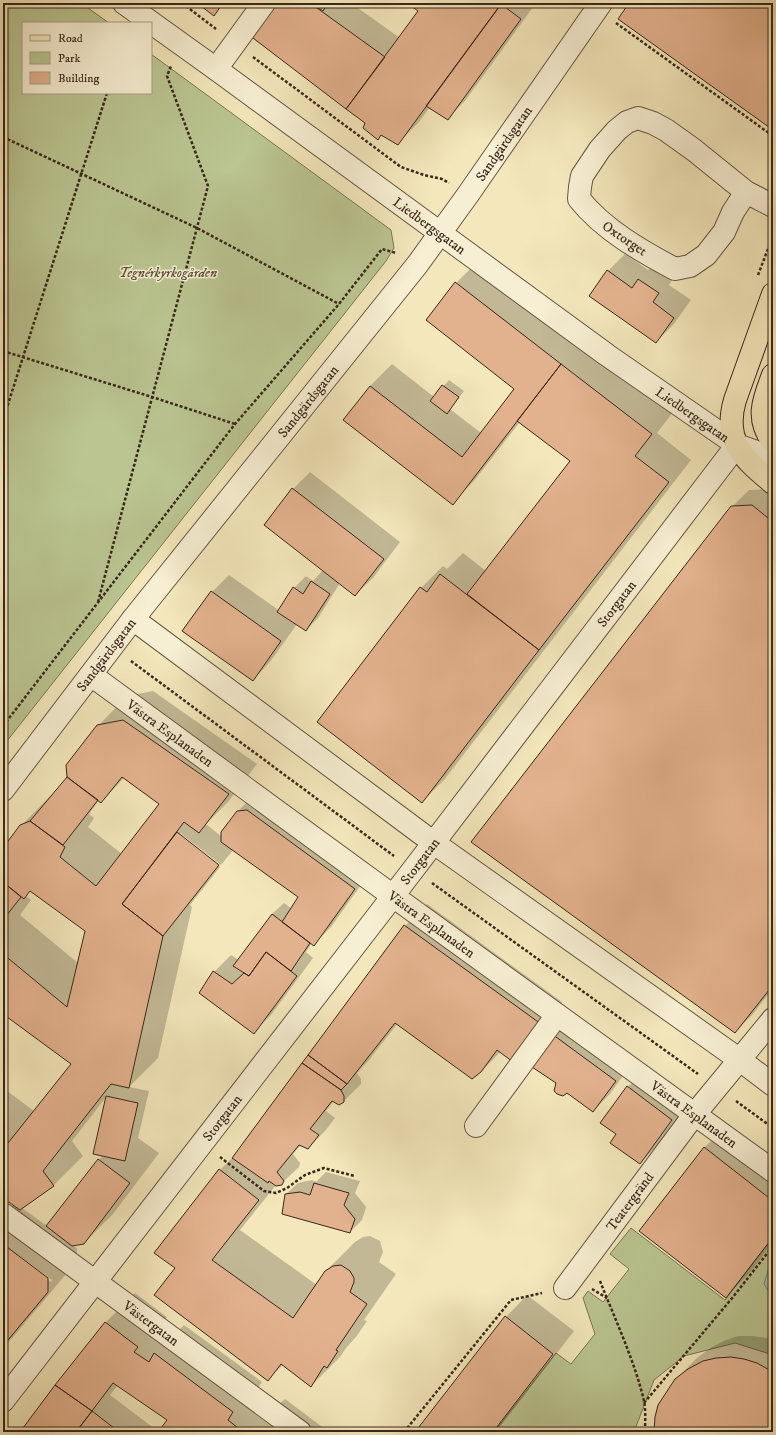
<svg xmlns="http://www.w3.org/2000/svg" width="776" height="1435" viewBox="0 0 776 1435" font-family="'IM FELL DW Pica',serif">
<style>
.green{fill:#bac591;stroke:#7a7656}
.water{fill:#9bc0b1;stroke:#748275}
.shadow{fill:#0003;fill-rule:evenodd}
.building{fill:#e2b18d;stroke:#3a261b}
.lines{fill:none;stroke-linecap:round;stroke-linejoin:round}
.minor-casing{stroke:#685643;stroke-width:24}
.major-casing{stroke:#3a261b;stroke-width:24}
.path{stroke:#3a261b;stroke-width:2.5;stroke-dasharray:3 2;stroke-linecap:butt}
.minor{stroke:#f7efd3;stroke-width:22}
.major{stroke:#f3e7bb;stroke-width:22}
.labels{text-anchor:middle;stroke-width:3;stroke-linejoin:round;paint-order:stroke}
.street-label{font-size:14px;fill:#3a261b;stroke:#f7efd3}
.park-label{font-size:14px;font-style:italic;fill:#5a4e38;stroke:#f7efd3}
</style>
<rect width="100%" height="100%" fill="#f3e7bb"/>
<filter id="stains"><feTurbulence type="fractalNoise" baseFrequency=".005" numOctaves="4"/><feColorMatrix values="0 0 0 0 .2 0 0 0 0 .09 0 0 0 0 .02 0 0 0 .5 -.17"/></filter>
<radialGradient id="worn" r=".72"><stop offset=".6" stop-color="#630" stop-opacity="0"/><stop offset="1" stop-color="#630" stop-opacity=".3"/></radialGradient>
<!-- green -->
<path class="green" d="M 3,3 L 81,3 L 109,23 L 23,23 L 23,93 L 151,93 L 151,54 L 391,230 L 394,248 L 386,261 L 3,746 Z
M 631,1228 L 725,1300 L 773,1237 L 773,1355 L 735,1343 L 684,1356 L 654,1380 L 635,1429 L 631,1432 L 494,1432 L 556,1353 L 571,1364 L 595,1334 L 583,1298 L 588,1291 L 603,1302 L 629,1269 L 610,1254 Z"/>
<!-- water -->
<path class="water" d="M 773,1262 L 773,1299 L 764,1284 L 770,1264 Z"/>
<!-- shadow -->
<path class="shadow" d="M 274,3 L 351,3 L 400,38 L 420,11 L 409,3 L 536,3 L 465,101 L 448,118 L 430,107 L 419,122 L 397,144 L 382,135 L 378,139 L 367,122 Z
M 625,254 L 648,270 L 656,262 L 675,276 L 669,285 L 691,300 L 673,325 L 656,342 L 608,271 Z
M 478,261 L 673,412 L 657,433 L 691,460 L 444,780 L 422,802 L 318,722 L 421,588 L 443,566 L 447,569 L 463,553 L 486,571 L 571,461 L 520,422 L 474,481 L 452,503 L 370,386 L 392,364 L 434,397 L 449,380 L 464,391 L 450,409 L 481,433 L 516,389 L 456,283 Z
M 310,472 L 400,542 L 373,578 L 355,595 L 340,583 L 318,618 L 306,630 L 297,624 L 270,662 L 253,680 L 212,592 L 229,575 L 280,611 L 294,588 L 306,576 L 313,581 L 323,570 L 293,489 Z
M 770,489 L 773,492 L 773,988 L 752,1015 L 735,1032 L 732,507 L 749,490 Z
M 153,691 L 257,764 L 228,802 L 206,824 L 222,837 L 237,812 L 255,794 L 371,871 L 331,927 L 314,944 L 312,943 L 306,952 L 313,958 L 271,1015 L 254,1032 L 214,972 L 231,955 L 239,960 L 272,914 L 284,903 L 292,909 L 300,896 L 234,849 L 221,865 L 180,833 L 180,836 L 220,867 L 190,905 L 192,907 L 158,1058 L 129,1087 L 149,1091 L 138,1138 L 159,1153 L 113,1214 L 84,1243 L 72,1245 L 77,1248 L 77,1261 L 3,1349 L 3,1215 L 14,1204 L 3,1197 L 3,1088 L 34,1111 L 72,1063 L 3,1013 L 3,850 L 21,826 L 50,796 L 53,795 L 68,777 L 98,726 L 127,696 ZM 125,777 L 161,804 L 122,854 L 88,827 L 94,818 L 89,814 L 99,800 L 101,802 ZM 31,890 L 86,930 L 78,963 L 20,915 L 31,900 L 26,896 ZM 107,1096 L 94,1153 L 103,1155 L 47,1226 L 22,1208 L 54,1185 L 83,1156 L 72,1141 ZM 18,1255 L 52,1280 L 51,1282 L 17,1256 Z
M 427,904 L 562,1002 L 535,1038 L 501,1051 L 481,1072 L 398,1023 L 369,1060 L 357,1073 L 361,1079 L 361,1084 L 344,1101 L 334,1101 L 326,1111 L 335,1118 L 325,1131 L 308,1148 L 301,1145 L 293,1154 L 300,1163 L 299,1167 L 281,1184 L 276,1185 L 240,1230 L 317,1285 L 325,1272 L 355,1242 L 363,1237 L 370,1236 L 380,1241 L 383,1252 L 379,1262 L 396,1274 L 364,1320 L 367,1321 L 356,1337 L 346,1348 L 340,1357 L 311,1386 L 283,1365 L 268,1379 L 176,1268 L 155,1253 L 220,1170 L 237,1153 L 405,926 Z
M 570,1017 L 632,1063 L 610,1094 L 593,1111 L 557,1083 L 530,1065 Z
M 645,1070 L 689,1102 L 657,1146 L 640,1163 L 618,1134 L 628,1087 Z
M 726,1126 L 773,1162 L 773,1242 L 748,1275 L 726,1296 L 704,1148 Z
M 326,1172 L 360,1181 L 355,1193 L 366,1207 L 362,1220 L 350,1232 L 286,1194 L 298,1183 L 312,1180 L 316,1182 Z
M 135,1293 L 167,1317 L 163,1323 L 177,1332 L 184,1325 L 262,1382 L 256,1391 L 277,1406 L 285,1399 L 329,1432 L 159,1432 L 168,1420 L 118,1385 L 110,1395 L 159,1432 L 22,1432 L 106,1322 Z
M 527,1295 L 574,1331 L 496,1432 L 416,1432 L 506,1317 Z
M 738,1336 L 753,1336 L 773,1339 L 773,1432 L 655,1432 L 675,1380 L 698,1357 L 712,1347 L 726,1340 Z"/>
<!-- building -->
<path class="building" d="M 197,3 L 223,3 L 214,16 Z
M 272,3 L 310,3 L 385,57 L 346,109 L 249,35 Z
M 312,3 L 328,3 L 323,11 Z
M 407,3 L 502,3 L 398,145 L 381,135 L 378,140 L 363,128 L 365,123 L 346,109 L 418,11 Z
M 629,3 L 773,3 L 773,130 L 618,19 Z
M 501,4 L 521,19 L 448,120 L 426,106 Z
M 607,270 L 632,288 L 638,279 L 659,293 L 653,302 L 674,318 L 656,343 L 589,296 Z
M 455,282 L 561,364 L 453,505 L 343,420 L 370,386 L 462,457 L 514,389 L 426,320 Z
M 561,364 L 652,434 L 635,456 L 669,482 L 539,650 L 467,594 L 570,461 L 517,421 Z
M 442,385 L 459,397 L 447,414 L 430,401 Z
M 292,488 L 384,559 L 355,596 L 264,525 Z
M 752,505 L 773,522 L 773,985 L 735,1033 L 471,842 L 731,506 Z
M 440,574 L 539,650 L 422,803 L 317,722 L 420,587 L 427,592 Z
M 311,581 L 330,594 L 306,631 L 277,612 L 293,587 L 303,594 Z
M 211,591 L 281,641 L 253,681 L 182,631 Z
M 123,720 L 229,794 L 199,833 L 184,822 L 122,904 L 163,936 L 129,1088 L 111,1084 L 43,1171 L 54,1186 L 20,1210 L 3,1198 L 3,1139 L 8,1143 L 71,1064 L 3,1014 L 3,954 L 67,1007 L 85,931 L 30,891 L 24,899 L 3,882 L 3,848 L 20,825 L 30,821 L 65,847 L 60,857 L 96,886 L 159,804 L 122,777 L 101,803 L 67,777 L 66,765 L 97,725 Z
M 67,777 L 98,800 L 63,845 L 30,821 Z
M 247,810 L 355,889 L 314,946 L 282,922 L 298,897 L 221,842 L 221,832 L 237,811 Z
M 177,832 L 219,865 L 163,936 L 122,904 Z
M 3,882 L 21,897 L 3,920 Z
M 272,914 L 310,943 L 291,971 L 266,952 L 249,976 L 233,966 Z
M 404,925 L 541,1024 L 513,1062 L 497,1050 L 481,1072 L 472,1079 L 395,1023 L 347,1084 L 308,1055 Z
M 266,952 L 297,976 L 254,1034 L 199,993 L 213,971 L 232,984 L 244,973 L 249,976 Z
M 552,1034 L 616,1081 L 593,1112 L 567,1093 L 563,1096 L 557,1094 L 554,1091 L 556,1083 L 529,1065 Z
M 308,1055 L 347,1084 L 341,1090 L 302,1063 Z
M 302,1063 L 341,1090 L 344,1096 L 344,1102 L 339,1105 L 332,1101 L 310,1129 L 319,1135 L 308,1149 L 299,1145 L 277,1172 L 284,1181 L 282,1185 L 276,1186 L 269,1181 L 268,1183 L 232,1158 Z
M 627,1086 L 672,1120 L 640,1164 L 610,1143 L 616,1134 L 600,1123 Z
M 106,1096 L 138,1103 L 125,1161 L 93,1154 Z
M 704,1147 L 773,1201 L 773,1237 L 726,1298 L 639,1231 Z
M 98,1159 L 130,1183 L 84,1244 L 72,1246 L 46,1226 Z
M 219,1169 L 259,1200 L 212,1260 L 293,1318 L 325,1271 L 333,1266 L 341,1265 L 350,1271 L 354,1278 L 354,1282 L 350,1292 L 367,1304 L 336,1350 L 338,1351 L 327,1368 L 324,1366 L 311,1387 L 281,1364 L 268,1381 L 154,1295 L 175,1268 L 154,1253 Z
M 314,1183 L 349,1193 L 344,1205 L 355,1219 L 350,1233 L 282,1214 L 285,1194 L 300,1192 L 310,1195 Z
M 3,1244 L 48,1278 L 48,1292 L 3,1346 Z
M 505,1316 L 553,1354 L 493,1432 L 415,1432 Z
M 105,1322 L 138,1347 L 134,1352 L 149,1362 L 154,1353 L 233,1412 L 228,1420 L 243,1432 L 158,1432 L 167,1420 L 113,1383 L 92,1411 L 55,1385 Z
M 731,1357 L 744,1359 L 757,1363 L 773,1372 L 773,1432 L 654,1432 L 655,1417 L 658,1405 L 675,1379 L 688,1369 L 703,1361 L 716,1358 Z
M 55,1385 L 92,1411 L 76,1432 L 20,1432 Z
M 92,1411 L 119,1432 L 76,1432 Z"/>
<g class="lines">
<!-- minor casing -->
<g class="minor-casing">
<g id="minor">
<path id="s1" d="M 124,3 L 216,69 L 607,355 L 737,445 L 773,458"/>
<path d="M 216,69 L 264,3"/>
<path d="M 746,192 L 733,212 L 724,232 L 706,255 L 690,266 L 675,269 C 641,251 604,230 579,199 L 580,187 L 582,176 L 600,149 L 617,130 L 627,122 L 638,118 L 653,123 L 666,130 L 694,150 L 746,192 L 773,206"/>
<path d="M 133,619 L 434,843 L 740,1060 L 773,1085"/>
<path id="s2" d="M 91,675 L 393,896 L 773,1171"/>
<path id="s3" d="M 3,790 L 133,619 L 417,265 L 467,196 L 601,3"/>
<path d="M 476,1126 L 557,1015"/>
<path id="s4" d="M 3,1214 L 300,1432"/>
<path id="s5" d="M 565,1288 L 694,1115 L 773,1019"/>
<path id="s6" d="M 3,1401 L 393,896 L 737,445"/>
</g>
</g>
<!-- major casing -->
<g class="major-casing">
<path id="major" d="M 773,294 L 735,400 C 723,441 743,458 773,483
M 773,375 C 764,399 755,418 773,442"/>
</g>
<!-- path -->
<path class="path" d="M 182,3 L 216,29
M 616,23 L 773,136
M 253,57 L 401,167 L 424,175 L 442,179 L 449,183
M 3,137 L 197,228 L 339,304
M 758,275 L 773,236
M 3,351 L 152,397 L 235,424
M 3,420 L 107,93
M 98,602 L 208,186 L 167,76 L 171,66
M 131,661 L 394,856
M 3,726 L 235,424 L 339,304 L 382,249 L 396,253
M 432,883 L 698,1074
M 736,1101 L 773,1128
M 220,1157 L 264,1191 L 276,1193 L 287,1188 L 305,1175 L 324,1168 L 355,1176
M 600,1281 C 615,1319 635,1362 644,1401 C 646,1411 645,1422 645,1432
M 592,1289 L 607,1298
M 644,1403 L 733,1297 L 773,1246
M 404,1432 L 511,1300 L 542,1293"/>
<!-- minor -->
<use href="#minor" class="minor"/>
<!-- major -->
<use href="#major" class="major"/>
</g>
<g class="labels">
<!-- street labels -->
<g class="street-label">
<text dy="5" stroke="none"><textPath href="#s3" startOffset="818">Sandgärdsgatan</textPath></text>
<text dy="5" stroke="none"><textPath href="#s1" startOffset="378">Liedbergsgatan</textPath></text>
<text transform="translate(625 238) rotate(34)" y="5">Oxtorget</text>
<text dy="5" stroke="none"><textPath href="#s3" startOffset="494">Sandgärdsgatan</textPath></text>
<text dy="5" stroke="none"><textPath href="#s1" startOffset="702">Liedbergsgatan</textPath></text>
<text dy="5" stroke="none"><textPath href="#s6" startOffset="1006">Storgatan</textPath></text>
<text dy="5" stroke="none"><textPath href="#s3" startOffset="170">Sandgärdsgatan</textPath></text>
<text dy="5" stroke="none"><textPath href="#s2" startOffset="98">Västra Esplanaden</textPath></text>
<text dy="5" stroke="none"><textPath href="#s6" startOffset="682">Storgatan</textPath></text>
<text dy="5" stroke="none"><textPath href="#s2" startOffset="422">Västra Esplanaden</textPath></text>
<text dy="5" stroke="none"><textPath href="#s2" startOffset="746">Västra Esplanaden</textPath></text>
<text dy="5" stroke="none"><textPath href="#s6" startOffset="358">Storgatan</textPath></text>
<text dy="5" stroke="none"><textPath href="#s5" startOffset="108">Teatergränd</textPath></text>
<text dy="5" stroke="none"><textPath href="#s4" startOffset="184">Västergatan</textPath></text>
</g>
<!-- park labels -->
<g class="park-label">
<text x="168" y="277">Tegnérkyrkogården</text>
</g>
</g>
<!-- margin -->
<rect width="776" height="1435" fill="none" stroke="#f3e7bb" stroke-width="16"/>
<rect x="4" y="4" width="768" height="1427" fill="none" stroke="#3a261b" stroke-width="2"/>
<rect x="8" y="8" width="760" height="1419" fill="none" stroke="#3a261b"/>
<!-- legend -->
<rect x="22" y="22" width="130" height="72" fill="#f7efd3" stroke="#ab9f89"/>
<rect x="30" y="35" width="20" height="6" fill="#f3e7bb" stroke="#ab9f89"/>
<text x="58" y="42" font-size="12" fill="#3a261b">Road</text>
<rect x="30" y="52" width="20" height="12" fill="#bac591" stroke="#ab9f89"/>
<text x="58" y="62" font-size="12" fill="#3a261b">Park</text>
<rect x="30" y="72" width="20" height="12" fill="#e2b18d" stroke="#ab9f89"/>
<text x="58" y="82" font-size="12" fill="#3a261b">Building</text>
<rect width="100%" height="100%" filter="url(#stains)"/>
<rect width="100%" height="100%" fill="url(#worn)"/>
</svg>
